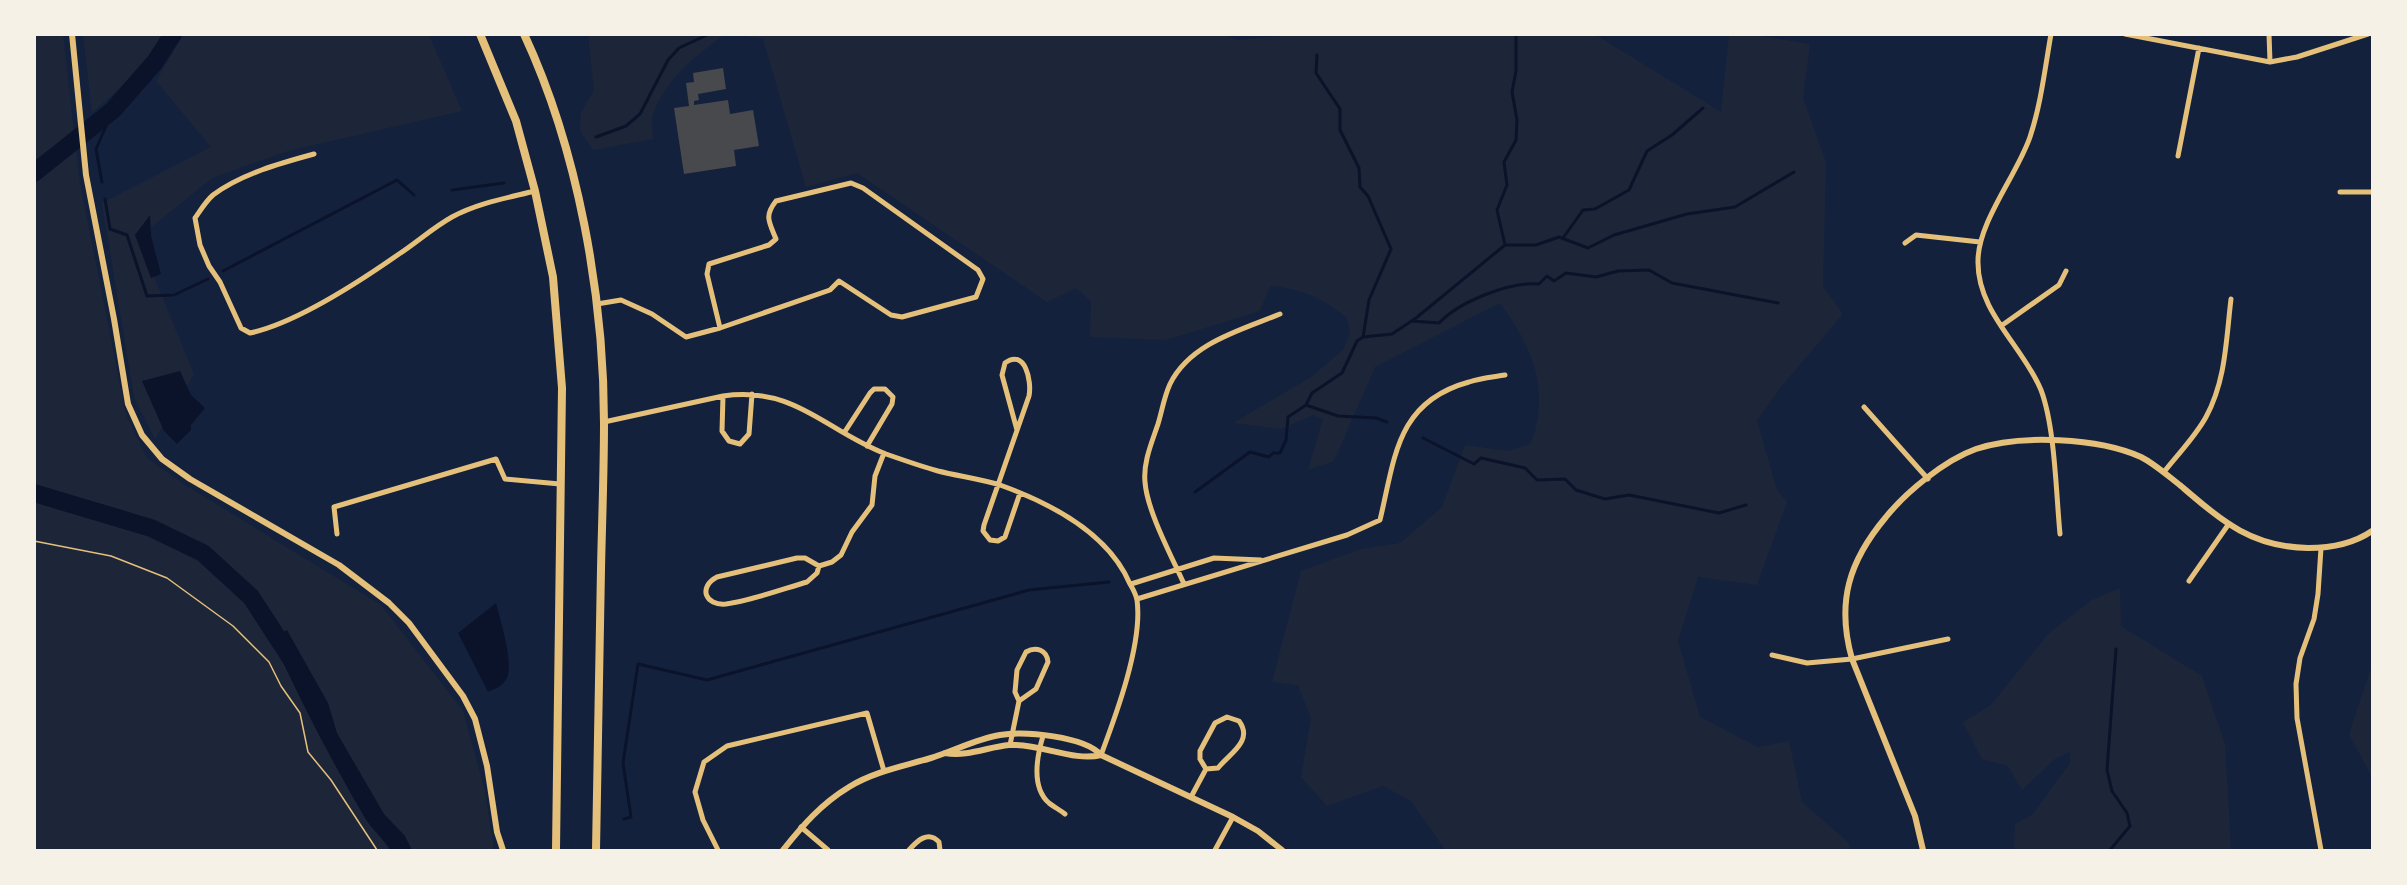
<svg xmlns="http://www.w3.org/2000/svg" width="2407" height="885" viewBox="0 0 2407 885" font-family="Raleway,sans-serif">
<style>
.green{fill:#1d2539}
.water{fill:#0b132b}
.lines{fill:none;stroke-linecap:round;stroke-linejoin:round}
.stream{stroke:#0b132b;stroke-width:3}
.river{stroke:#0b132b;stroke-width:18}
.building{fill:#48494c}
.path{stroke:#e5c07b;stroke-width:1.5}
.minor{stroke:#e5c07b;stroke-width:5}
.tertiary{stroke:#e5c07b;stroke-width:6}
.trunk{stroke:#e5c07b;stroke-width:8}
</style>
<rect width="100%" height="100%" fill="#14213d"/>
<!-- green -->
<path class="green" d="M 34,35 L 63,35 L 80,183 L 126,415 L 147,458 L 185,485 L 381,605 L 463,711 L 485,791 L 494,850 L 35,850 Z
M 83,35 L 83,34 L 169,35 L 121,87 L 92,113 Z
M 183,35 L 429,35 L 462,111 L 288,151 L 212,178 L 138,238 L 194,374 L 155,439 L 134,397 L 102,203 L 211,147 L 156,81 Z
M 588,35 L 588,34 L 724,35 C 696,55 664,81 653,115 C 651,122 653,132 653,139 L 593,150 L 580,131 L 581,113 L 594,90 Z
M 1226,35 L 1237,40 L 1304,34 L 1596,35 L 1721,112 L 1729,35 L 1755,35 L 1810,44 L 1803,98 L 1826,162 L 1823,286 L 1843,314 L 1780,388 L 1757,421 L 1777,490 L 1787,502 L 1757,585 L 1698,577 L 1678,641 L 1700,717 L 1758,747 L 1789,741 L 1802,802 L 1849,843 L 1849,850 L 1445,850 L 1411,801 L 1383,786 L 1327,806 L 1301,777 L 1311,718 L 1298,685 L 1272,682 L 1301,571 L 1361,549 L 1400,543 L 1442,507 L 1465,445 L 1508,451 L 1530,444 C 1535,435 1536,427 1538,417 C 1544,371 1526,340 1500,303 L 1375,367 L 1334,461 L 1308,470 L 1323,419 L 1313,415 L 1281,429 L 1233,423 L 1311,377 L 1343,350 L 1350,334 L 1347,318 C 1324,299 1301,288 1270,286 L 1260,311 L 1166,340 L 1090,337 L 1091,301 L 1076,288 L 1047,302 L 857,173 L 806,187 L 763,39 L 737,35 Z
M 2120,588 L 2121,626 L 2202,676 L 2225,744 L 2231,850 L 2014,850 L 2015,824 L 2032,815 L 2070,763 L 2070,752 L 2055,759 L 2022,790 L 2008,766 L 1982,759 L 1963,722 L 1991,705 L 2048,634 L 2092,600 Z
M 2372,665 L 2372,777 L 2349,734 Z"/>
<!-- water -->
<path class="water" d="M 150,215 L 151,236 L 161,274 L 151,278 L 135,235 Z
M 180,371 L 191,395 L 205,408 L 191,425 L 191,430 L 177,444 L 164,431 L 142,381 Z
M 496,603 C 500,620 514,662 507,678 C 503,686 495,689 488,692 L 458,633 Z
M 287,630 L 328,703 L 337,733 L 384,814 L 405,836 L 412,850 L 390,850 C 383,838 372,830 365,818 C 331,760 300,700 272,639 Z"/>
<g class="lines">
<!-- stream -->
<path class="stream" d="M 1317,55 L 1316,73 L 1340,109 L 1340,130 L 1359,168 L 1360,187 L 1368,196 L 1391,249 L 1369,300 L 1363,337
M 596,137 L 626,126 L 640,114 L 668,60 L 679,48 L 709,34
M 102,182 L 96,149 L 113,110
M 452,190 L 504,183
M 105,199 L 110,229 L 127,235 L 147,296 L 174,295 L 208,279
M 1563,238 L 1583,210 L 1595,209 L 1629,190 L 1647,151 L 1672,135 L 1703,108
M 1505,245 L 1497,210 L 1507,185 L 1504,162 L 1516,140 L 1517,120 L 1512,92 L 1516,71 L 1516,34
M 223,271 L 397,180 L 414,195
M 1412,321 L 1439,323 C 1459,302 1510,281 1539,284 L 1547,276 L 1554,281 L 1566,273 L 1596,277 L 1618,271 L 1649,270 L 1672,283 L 1778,303
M 1306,405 L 1338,416 L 1376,418 L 1387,422
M 1423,438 L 1474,464 L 1481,458 L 1525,468 L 1537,480 L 1565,479 L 1576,490 L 1605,499 L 1629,495 L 1719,513 L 1746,505
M 1195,492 L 1250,452 L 1269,457 L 1273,453 L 1280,453 L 1286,440 L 1288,417 L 1306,405 L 1312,393 L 1342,373 L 1357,341 L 1363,337 L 1392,334 L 1416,318 L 1505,245 L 1536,245 L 1559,237 L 1588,248 L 1614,235 L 1687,214 L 1735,207 L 1794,172
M 624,819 L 631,817 L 623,763 L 638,664 L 707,680 L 1029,590 L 1109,582
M 2110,850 L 2130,826 L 2127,813 L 2112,791 L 2107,770 L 2116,649"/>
<!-- river -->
<path class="river" d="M 34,173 L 113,110 L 155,62 L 173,34
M 34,493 L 151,528 L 203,553 L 251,597 L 290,657"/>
</g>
<!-- building -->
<path class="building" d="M 723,68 L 726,89 L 698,94 L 699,100 L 694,101 L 694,105 L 728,100 L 730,114 L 753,110 L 759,146 L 734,150 L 736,166 L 684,174 L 674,108 L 689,106 L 686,83 L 694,82 L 693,73 Z"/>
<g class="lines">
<!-- path -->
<path class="path" d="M 34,541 L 111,556 L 167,578 L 233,626 L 269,662 L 281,686 L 300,713 L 308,752 L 331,780 L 377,850"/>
<!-- minor -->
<path class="minor" d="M 2051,34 C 2045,68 2041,104 2030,137 C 2017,175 1978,222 1978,261 C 1977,312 2023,346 2041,390 C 2055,427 2056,493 2060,534
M 2125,34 L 2270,62 L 2297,57 L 2368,34
M 2269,34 L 2270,62
M 314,154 C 281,163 241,174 213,195 C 206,201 200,211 195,218 L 200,245 L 209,266 L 220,282 L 241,328 L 250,333 C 297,323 359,282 399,254 C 417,242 434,227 452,217 C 478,203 507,198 535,191
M 2178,156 L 2199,48
M 2340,192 L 2372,192
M 1905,243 L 1916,235 L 1980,242
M 597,304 L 621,300 L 652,314 L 686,337 L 720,328 L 830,290 L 839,281 L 891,315 L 902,317 L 976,297 L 983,279 L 978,270 L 863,188 L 851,183 L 776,201 C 764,216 769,222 776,239 L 769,245 L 709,264 L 707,274 L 720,328
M 2001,326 L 2059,285 L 2066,271
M 723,396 L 722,431 L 729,441 L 740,444 L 749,434 L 752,394
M 1864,407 L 1928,479
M 604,422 L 723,396 C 796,386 824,430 886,454 C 903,460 920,466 938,471 C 958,476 980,479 1000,485 C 1050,503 1108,532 1130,584 C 1133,589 1136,595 1137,600 C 1143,643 1116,715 1101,755
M 1017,430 L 1002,375 L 1005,363 C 1025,348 1032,381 1029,396 L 984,525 L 983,531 L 990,540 L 998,541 L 1005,537 L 1020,493
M 844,433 L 870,393 L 874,389 L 885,389 L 893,397 L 892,404 L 867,446
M 2164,472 C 2178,454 2195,437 2206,417 C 2226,380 2226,340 2231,299
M 337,534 L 334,507 L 496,459 L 505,479 L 560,484
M 819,566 L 817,573 L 807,582 C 783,589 750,601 726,604 C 705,606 698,587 717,577 L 797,558 L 805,558 L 819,566 L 832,562 L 841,555 L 852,532 L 872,505 L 875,476 L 884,453
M 2189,581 L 2228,525
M 1131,584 L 1214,558 L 1261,560
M 1184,584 C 1172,557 1147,511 1145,482 C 1143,462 1152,442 1158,424 C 1162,411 1164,397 1170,384 C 1190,343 1241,330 1280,314
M 1137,599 L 1347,535 L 1380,520 C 1395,458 1396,402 1469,382 C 1480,378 1493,377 1505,375
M 1772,655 L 1807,663 L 1852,659 L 1948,639
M 1227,717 L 1239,721 C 1254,741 1229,754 1218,768 L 1206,769 L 1200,759 L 1200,751 L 1215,723 Z
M 1043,736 C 1037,756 1031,787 1049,803 C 1054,807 1060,810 1065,814
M 1010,745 L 1019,701 L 1015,692 L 1017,670 L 1026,652 C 1036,646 1047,650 1048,662 L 1036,689 L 1019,701
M 1191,797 L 1206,769
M 801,827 L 828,850
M 718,850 L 703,820 L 695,792 L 704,762 L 727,746 L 867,713 L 884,771
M 909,850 C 917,841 928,830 939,842 L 940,850
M 1215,850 L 1233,817
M 2321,850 L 2297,718 L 2296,684 L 2300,658 L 2314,619 L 2318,594 L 2321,548"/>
<!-- tertiary -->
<path class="tertiary" d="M 72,34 L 86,175 L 114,319 L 128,404 L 142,435 L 162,459 L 190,479 L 339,565 L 389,603 L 409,623 L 463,696 L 475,719 L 487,766 L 497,832 L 503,850
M 945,753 C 967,757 988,747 1009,745 C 1039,743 1074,762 1101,755
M 783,850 C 803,825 821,804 849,787 C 873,772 904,766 931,758 C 954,751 976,739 1000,735 C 1025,731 1084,736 1101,755 L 1233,817 L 1258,831 L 1282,850
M 1923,850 L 1915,816 L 1852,659 C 1836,602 1849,561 1886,517 C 1906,492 1945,460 1976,449 C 2020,434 2099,438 2141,457 C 2155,464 2168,476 2181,486 C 2222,521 2251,547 2308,548 C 2331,548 2353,544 2372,531"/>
<!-- trunk -->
<path class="trunk" d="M 480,34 L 516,121 L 535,191 L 553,277 L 562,388 L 556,850
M 524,34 C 578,150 604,296 604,423 C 604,472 602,520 601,569 C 599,663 597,757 596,850"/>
</g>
<!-- border -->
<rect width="2407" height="885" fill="none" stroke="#f6f1e7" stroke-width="72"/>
</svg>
